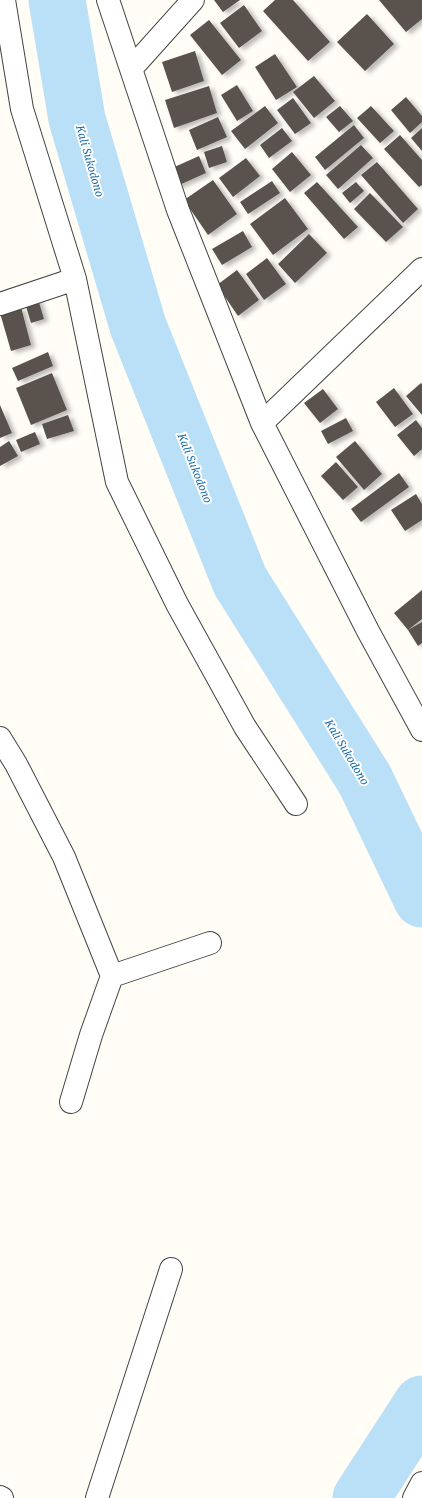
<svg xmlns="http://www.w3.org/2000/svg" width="422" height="1498" viewBox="0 0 422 1498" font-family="'Noto Serif',serif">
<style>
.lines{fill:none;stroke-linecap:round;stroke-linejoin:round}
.river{stroke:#b9e0f7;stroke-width:57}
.building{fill:#5a524d;filter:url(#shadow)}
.minor-casing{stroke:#444;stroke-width:24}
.minor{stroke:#fff;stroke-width:22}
.labels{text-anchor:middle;stroke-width:4;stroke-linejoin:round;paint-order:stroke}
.water-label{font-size:11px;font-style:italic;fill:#1768a6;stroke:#fff}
</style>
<defs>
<filter id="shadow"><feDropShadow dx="4.5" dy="2.5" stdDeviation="2" flood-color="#0004"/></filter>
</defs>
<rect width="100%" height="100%" fill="#fffdf5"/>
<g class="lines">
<!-- river -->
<path class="river" d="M 57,0 L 77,119 L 138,326 L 240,581 L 365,780 L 422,899
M 361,1498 L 422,1404"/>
</g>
<!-- building -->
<path class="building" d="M 214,0 L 240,0 L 223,12 Z
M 275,0 L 293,0 L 330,42 L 308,61 L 263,11 Z
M 379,0 L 422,0 L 422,19 L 406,32 Z
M 244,5 L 262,31 L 239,48 L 220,23 Z
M 367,14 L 394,44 L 365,71 L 337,42 Z
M 209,20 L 241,60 L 222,75 L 190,35 Z
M 195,51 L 204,81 L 172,92 L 162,62 Z
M 275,54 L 297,87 L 276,100 L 255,67 Z
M 314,76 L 335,101 L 314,118 L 293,92 Z
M 237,85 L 253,111 L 237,121 L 221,95 Z
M 209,86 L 217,113 L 174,128 L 165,100 Z
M 406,97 L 422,116 L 422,122 L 410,133 L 391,110 Z
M 293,98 L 311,123 L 295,134 L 277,110 Z
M 265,106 L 278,123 L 245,149 L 231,131 Z
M 340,106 L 353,121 L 339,132 L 326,117 Z
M 371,106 L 394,131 L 380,143 L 357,118 Z
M 218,117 L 227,137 L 197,150 L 189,130 Z
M 354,125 L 364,138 L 325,170 L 315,157 Z
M 282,128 L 292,141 L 269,158 L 260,145 Z
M 422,128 L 422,151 L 411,138 Z
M 400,135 L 422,160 L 422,185 L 419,187 L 384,149 Z
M 361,145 L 373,158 L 338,189 L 326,175 Z
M 222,146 L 227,162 L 209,168 L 204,152 Z
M 292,152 L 311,175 L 290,192 L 272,169 Z
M 199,156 L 206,173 L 177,186 L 170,169 Z
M 246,158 L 260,176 L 233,197 L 219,178 Z
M 377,162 L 418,209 L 403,223 L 361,175 Z
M 213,180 L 237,214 L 208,235 L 184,200 Z
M 272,181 L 280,193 L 248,214 L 240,202 Z
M 317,182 L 358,227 L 344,239 L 304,193 Z
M 356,182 L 364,191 L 350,203 L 342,193 Z
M 370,193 L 403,227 L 386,242 L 354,209 Z
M 285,198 L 308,229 L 273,255 L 250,224 Z
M 243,231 L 252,247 L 222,265 L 212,249 Z
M 309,234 L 327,253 L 295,283 L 278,264 Z
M 267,258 L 286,284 L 264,300 L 246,274 Z
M 237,270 L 259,300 L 238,316 L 217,285 Z
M 38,299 L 44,319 L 31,323 L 25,303 Z
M 21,307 L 31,345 L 11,351 L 0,313 Z
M 48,352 L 53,366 L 18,381 L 12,368 Z
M 52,373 L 67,410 L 31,425 L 16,388 Z
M 421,383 L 422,384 L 422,415 L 406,396 Z
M 394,388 L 413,414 L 395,427 L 376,402 Z
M 323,389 L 338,409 L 320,423 L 304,403 Z
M 0,405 L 12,433 L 0,438 Z
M 68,415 L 74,431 L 47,439 L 42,424 Z
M 346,418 L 353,431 L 328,444 L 321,431 Z
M 416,420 L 422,428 L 422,449 L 414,456 L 397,435 Z
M 35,432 L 40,444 L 21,452 L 16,440 Z
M 9,441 L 18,456 L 0,466 L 0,447 Z
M 355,441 L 382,474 L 364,490 L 336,457 Z
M 336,462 L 358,487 L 343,500 L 321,476 Z
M 399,473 L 409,487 L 361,522 L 351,509 Z
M 416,494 L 422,504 L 422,520 L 405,531 L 391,510 Z
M 422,590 L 422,619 L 408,630 L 394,613 Z
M 422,622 L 422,643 L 418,646 L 408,630 Z"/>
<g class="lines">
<!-- minor casing -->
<g class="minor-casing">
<path id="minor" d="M 4,0 L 22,109 L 75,279 L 117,482 L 177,604 L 245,727 L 296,804
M 108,0 L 178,210 L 262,423 L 368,631 L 422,730
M 131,69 L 193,0
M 0,304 L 75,279
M 262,423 L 422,269
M 0,738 L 16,764 L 64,857 L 112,976 L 91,1035 L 71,1102
M 112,976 L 210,943
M 0,1497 L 2,1498
M 97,1498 L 171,1269
M 414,1498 L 422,1483"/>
</g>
<!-- minor -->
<use href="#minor" class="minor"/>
</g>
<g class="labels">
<!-- water labels -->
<g class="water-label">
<text transform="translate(90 161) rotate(74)" y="4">Kali Sukodono</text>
<text transform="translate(195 468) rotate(68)" y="4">Kali Sukodono</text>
<text transform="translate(347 752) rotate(59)" y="4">Kali Sukodono</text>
</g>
</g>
</svg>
